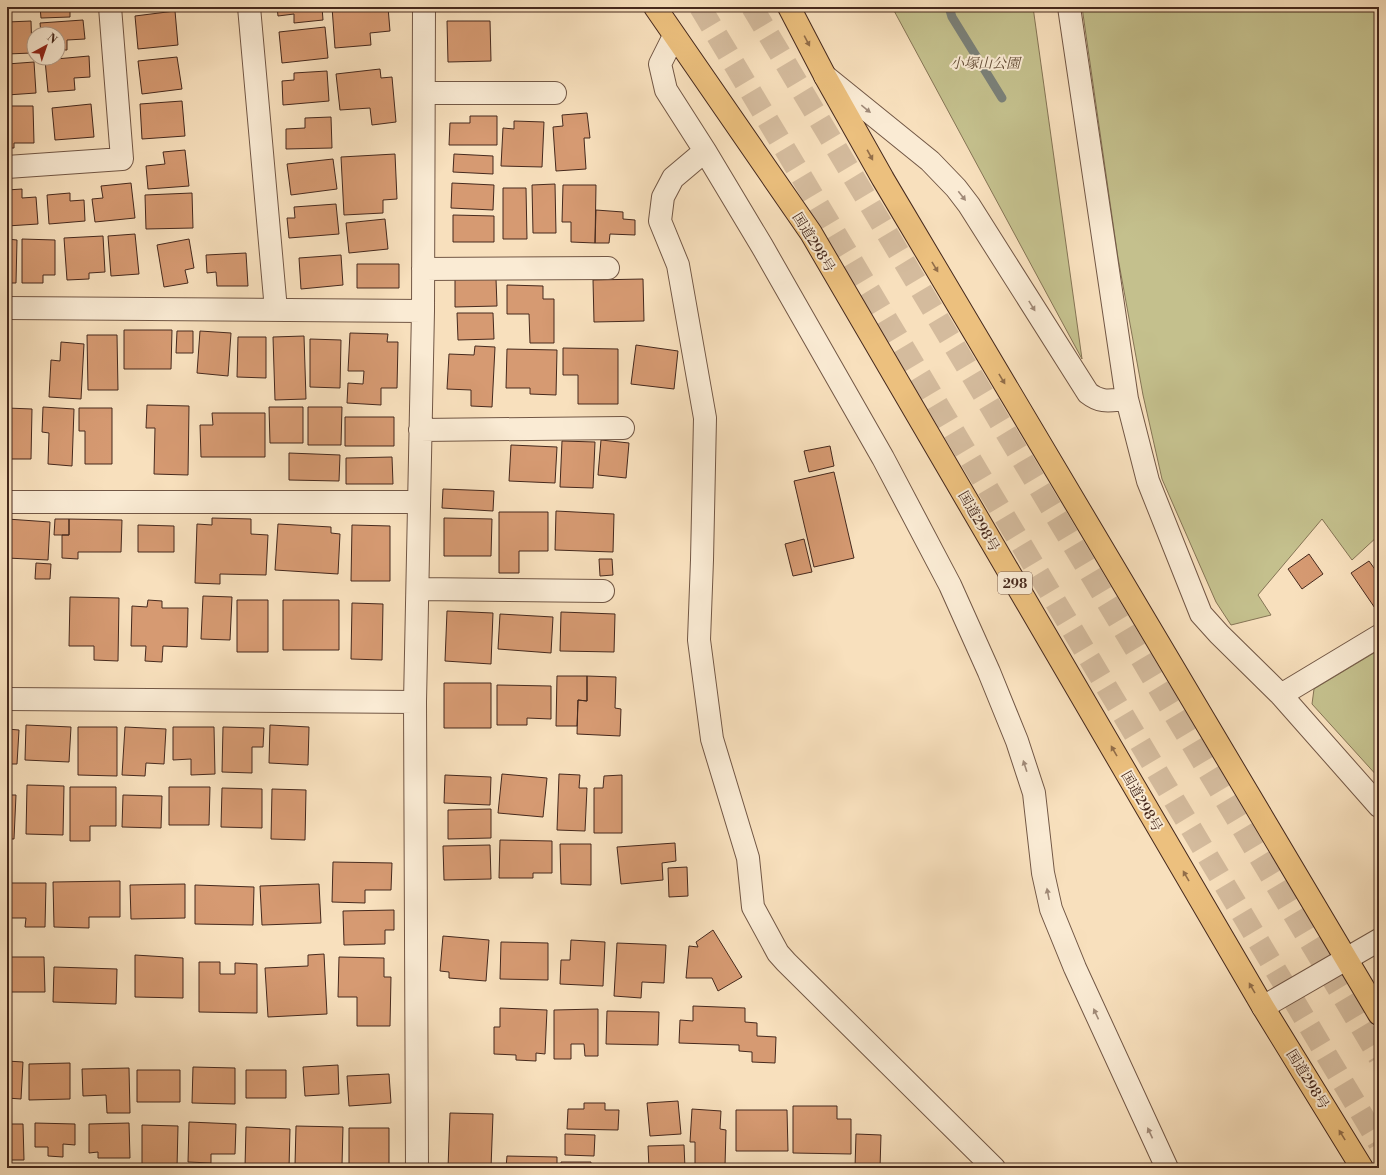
<svg xmlns="http://www.w3.org/2000/svg" width="1386" height="1175" viewBox="0 0 1386 1175" font-family="'Libre Bodoni','Noto Serif JP',serif">
<style>
.green{fill:#c4c08d;stroke:#857455}
.lines{fill:none;stroke-linecap:round;stroke-linejoin:round}
.stream{stroke:#7b8179;stroke-width:9}
.building{fill:#d69a72;stroke:#46291d}
.motorway-tunnel{stroke:#d4bb9d;stroke-width:22;stroke-dasharray:22 11;stroke-linecap:butt}
.minor-casing{stroke:#725745;stroke-width:24}
.tertiary-casing{stroke:#725745;stroke-width:24}
.trunk-casing{stroke:#46291d;stroke-width:24}
.minor{stroke:#faebd4;stroke-width:22}
.tertiary{stroke:#faebd4;stroke-width:22}
.trunk{stroke:#ecc07e;stroke-width:22}
.oneway{fill:#916d49}
.oneway2{fill:#a08a78}
.labels{text-anchor:middle;stroke-width:4;stroke-linejoin:round;paint-order:stroke}
.shield{fill:#faebd4;stroke:#7c6354;stroke-width:1}
.shield-label{font-size:13px;font-weight:bold;fill:#46291d}
.park-label{font-size:14px;font-style:italic;fill:#664f39;stroke:#faebd4}
.street-label{font-size:14px;fill:#46291d;stroke:#faebd4}
</style>
<rect width="100%" height="100%" fill="#f8e0bd"/>
<filter id="stains"><feTurbulence type="fractalNoise" baseFrequency=".005" numOctaves="4"/><feColorMatrix values="0 0 0 0 .2 0 0 0 0 .09 0 0 0 0 .02 0 0 0 .5 -.17"/></filter>
<radialGradient id="worn" r=".72"><stop offset=".6" stop-color="#630" stop-opacity="0"/><stop offset="1" stop-color="#630" stop-opacity=".3"/></radialGradient>
<!-- green -->
<path class="green" d="M 892,7 L 1033,7 L 1082,359 Z
M 1082,7 L 1379,7 L 1379,535 L 1352,560 L 1322,519 L 1258,595 L 1271,615 L 1231,625 L 1216,602 L 1162,479 L 1143,395 L 1118,258 Z
M 1379,650 L 1379,778 L 1312,704 L 1314,689 Z"/>
<g class="lines">
<!-- stream -->
<path class="stream" d="M 949,7 L 952,17 L 1002,98"/>
</g>
<!-- building -->
<path class="building" d="M 40,7 L 81,7 L 81,9 L 70,9 L 70,17 L 41,18 Z
M 277,7 L 322,7 L 323,20 L 294,23 L 294,14 L 278,16 Z
M 332,7 L 388,7 L 390,31 L 370,33 L 371,45 L 335,48 Z
M 175,11 L 178,45 L 138,49 L 135,16 Z
M 83,20 L 85,39 L 67,40 L 67,50 L 58,50 L 58,34 L 41,34 L 40,23 Z
M 31,21 L 32,53 L 7,54 L 7,22 Z
M 447,21 L 490,21 L 491,61 L 448,62 Z
M 325,27 L 328,58 L 282,63 L 279,32 Z
M 89,56 L 90,77 L 74,78 L 75,90 L 48,92 L 45,60 Z
M 177,57 L 182,89 L 142,94 L 138,61 Z
M 34,62 L 36,93 L 7,95 L 7,64 Z
M 380,69 L 381,78 L 392,77 L 396,122 L 372,125 L 370,108 L 340,110 L 336,74 Z
M 327,71 L 329,101 L 283,105 L 282,81 L 294,80 L 294,73 Z
M 182,101 L 185,136 L 142,139 L 140,104 Z
M 91,104 L 94,137 L 55,140 L 52,108 Z
M 7,106 L 33,106 L 34,143 L 14,143 L 14,148 L 7,148 Z
M 587,113 L 590,138 L 584,138 L 586,169 L 556,171 L 553,127 L 563,126 L 562,115 Z
M 470,116 L 497,116 L 497,145 L 449,145 L 450,123 L 470,123 Z
M 331,117 L 332,148 L 286,149 L 286,129 L 305,128 L 305,118 Z
M 514,121 L 544,122 L 542,167 L 501,166 L 503,128 L 514,129 Z
M 185,150 L 189,186 L 148,189 L 146,166 L 165,164 L 163,152 Z
M 395,154 L 397,199 L 383,200 L 383,213 L 344,215 L 341,157 Z
M 454,154 L 493,156 L 493,174 L 453,172 Z
M 333,159 L 337,189 L 291,195 L 287,164 Z
M 131,183 L 135,218 L 95,222 L 92,199 L 103,198 L 101,186 Z
M 452,183 L 494,185 L 493,210 L 451,208 Z
M 555,184 L 556,233 L 533,233 L 532,185 Z
M 563,185 L 596,185 L 595,243 L 571,242 L 571,222 L 562,222 Z
M 503,188 L 526,188 L 527,239 L 503,239 Z
M 22,189 L 22,198 L 36,197 L 38,224 L 7,226 L 7,190 Z
M 70,193 L 70,201 L 84,200 L 85,221 L 49,224 L 47,195 Z
M 192,193 L 193,228 L 146,229 L 145,195 Z
M 336,204 L 339,234 L 289,238 L 287,218 L 295,218 L 294,207 Z
M 596,210 L 623,212 L 623,219 L 635,220 L 635,235 L 610,234 L 609,243 L 595,243 Z
M 453,215 L 494,216 L 494,242 L 453,242 Z
M 385,219 L 388,249 L 349,253 L 346,223 Z
M 135,234 L 139,274 L 111,276 L 108,236 Z
M 103,236 L 105,272 L 89,273 L 89,279 L 67,280 L 64,238 Z
M 7,239 L 17,240 L 16,283 L 7,283 Z
M 22,239 L 55,240 L 55,275 L 43,275 L 43,283 L 22,283 Z
M 189,239 L 194,268 L 185,270 L 188,283 L 164,287 L 157,245 Z
M 246,253 L 248,286 L 217,286 L 216,272 L 207,273 L 206,255 Z
M 341,255 L 343,285 L 301,289 L 299,258 Z
M 357,264 L 399,264 L 399,288 L 357,288 Z
M 455,279 L 496,279 L 497,306 L 455,307 Z
M 643,279 L 644,321 L 594,322 L 593,280 Z
M 507,285 L 543,286 L 543,299 L 554,299 L 554,343 L 530,343 L 529,314 L 507,314 Z
M 457,313 L 493,313 L 494,339 L 458,340 Z
M 124,330 L 172,330 L 171,369 L 124,369 Z
M 177,331 L 193,331 L 193,353 L 176,353 Z
M 200,331 L 231,333 L 228,376 L 197,373 Z
M 350,333 L 388,334 L 387,342 L 398,342 L 397,388 L 381,388 L 381,405 L 347,403 L 348,383 L 363,384 L 364,371 L 348,371 Z
M 87,335 L 117,335 L 118,390 L 88,390 Z
M 304,336 L 306,399 L 275,400 L 273,337 Z
M 238,337 L 266,337 L 266,378 L 237,377 Z
M 310,339 L 341,340 L 340,388 L 310,387 Z
M 61,342 L 84,344 L 81,399 L 49,397 L 51,360 L 60,361 Z
M 636,345 L 678,351 L 674,389 L 631,384 Z
M 475,346 L 495,347 L 492,407 L 471,406 L 471,390 L 447,389 L 449,354 L 474,355 Z
M 563,348 L 618,349 L 618,404 L 578,404 L 578,375 L 563,375 Z
M 507,349 L 557,350 L 556,395 L 530,394 L 530,388 L 506,388 Z
M 147,405 L 189,406 L 188,475 L 154,474 L 155,428 L 146,428 Z
M 43,407 L 74,409 L 72,466 L 48,464 L 49,433 L 42,432 Z
M 269,407 L 303,407 L 303,443 L 270,443 Z
M 308,407 L 342,407 L 341,445 L 308,445 Z
M 7,408 L 32,409 L 31,459 L 9,459 L 8,472 L 7,472 Z
M 79,408 L 112,408 L 112,464 L 85,464 L 85,431 L 79,431 Z
M 212,413 L 265,413 L 265,457 L 201,457 L 200,425 L 213,425 Z
M 345,417 L 394,417 L 394,446 L 345,446 Z
M 601,440 L 629,443 L 626,478 L 598,475 Z
M 562,441 L 595,442 L 593,488 L 560,487 Z
M 511,445 L 557,447 L 555,483 L 509,481 Z
M 830,446 L 834,466 L 809,472 L 804,451 Z
M 289,453 L 340,455 L 339,481 L 289,480 Z
M 392,457 L 393,484 L 346,484 L 346,458 Z
M 834,472 L 854,558 L 814,567 L 794,481 Z
M 443,489 L 494,491 L 493,511 L 442,508 Z
M 556,511 L 614,514 L 613,552 L 555,550 Z
M 499,512 L 548,512 L 548,551 L 519,551 L 519,573 L 499,573 Z
M 212,518 L 251,519 L 251,534 L 268,535 L 266,575 L 220,574 L 220,584 L 195,583 L 197,524 L 212,525 Z
M 444,518 L 492,519 L 491,556 L 444,556 Z
M 7,519 L 50,522 L 48,560 L 7,558 Z
M 55,519 L 69,519 L 69,535 L 54,535 Z
M 69,519 L 122,520 L 121,552 L 78,552 L 78,559 L 62,558 L 62,535 L 69,535 Z
M 278,524 L 331,527 L 331,533 L 340,534 L 338,574 L 275,570 Z
M 138,525 L 174,526 L 174,552 L 138,552 Z
M 352,525 L 390,526 L 390,581 L 351,581 Z
M 804,539 L 812,572 L 793,576 L 785,544 Z
M 1309,554 L 1323,574 L 1302,589 L 1288,569 Z
M 599,559 L 612,559 L 613,575 L 600,576 Z
M 1369,561 L 1379,575 L 1379,614 L 1351,573 Z
M 36,563 L 51,564 L 50,579 L 35,579 Z
M 203,596 L 232,597 L 230,640 L 201,639 Z
M 70,597 L 119,598 L 118,661 L 94,660 L 94,646 L 69,646 Z
M 148,600 L 162,601 L 162,608 L 188,608 L 187,647 L 163,646 L 162,662 L 145,661 L 146,646 L 131,646 L 132,606 L 147,607 Z
M 237,600 L 268,600 L 268,652 L 237,652 Z
M 283,600 L 339,600 L 339,650 L 283,650 Z
M 352,603 L 383,604 L 382,660 L 351,659 Z
M 447,611 L 493,613 L 491,664 L 445,661 Z
M 561,612 L 615,614 L 614,652 L 560,651 Z
M 500,614 L 553,617 L 551,653 L 498,649 Z
M 557,676 L 587,676 L 587,701 L 578,700 L 577,726 L 556,726 Z
M 587,676 L 616,677 L 615,708 L 621,709 L 620,736 L 577,734 L 578,700 L 587,701 Z
M 444,683 L 491,683 L 491,728 L 444,728 Z
M 497,685 L 551,686 L 551,719 L 527,718 L 527,725 L 497,725 Z
M 26,725 L 71,727 L 69,762 L 25,760 Z
M 270,725 L 309,727 L 308,765 L 269,763 Z
M 78,727 L 117,727 L 117,776 L 78,775 Z
M 125,727 L 166,729 L 164,764 L 146,763 L 145,776 L 122,775 Z
M 173,727 L 214,727 L 215,774 L 191,775 L 191,759 L 173,760 Z
M 223,727 L 264,728 L 263,747 L 252,747 L 252,773 L 222,772 Z
M 7,729 L 19,730 L 17,764 L 7,764 Z
M 502,774 L 547,778 L 543,817 L 498,813 Z
M 559,774 L 580,775 L 579,788 L 587,788 L 585,831 L 557,830 Z
M 445,775 L 491,777 L 490,805 L 444,803 Z
M 622,775 L 622,833 L 594,833 L 594,788 L 603,788 L 604,776 Z
M 27,785 L 64,786 L 63,835 L 26,834 Z
M 70,787 L 116,787 L 116,826 L 90,826 L 90,841 L 70,841 Z
M 169,787 L 210,787 L 209,825 L 169,825 Z
M 222,788 L 262,789 L 262,828 L 221,827 Z
M 272,789 L 306,790 L 305,840 L 271,839 Z
M 7,795 L 16,795 L 14,839 L 7,839 Z
M 123,795 L 162,796 L 161,828 L 122,827 Z
M 491,809 L 491,838 L 448,839 L 448,810 Z
M 500,840 L 552,841 L 552,873 L 533,873 L 533,878 L 499,878 Z
M 675,843 L 676,861 L 662,863 L 663,880 L 621,884 L 617,847 Z
M 560,844 L 591,844 L 591,885 L 561,884 Z
M 490,845 L 491,879 L 444,880 L 443,846 Z
M 333,862 L 392,863 L 391,890 L 365,890 L 365,903 L 332,902 Z
M 687,867 L 688,896 L 669,897 L 668,868 Z
M 120,881 L 120,917 L 89,917 L 89,928 L 54,927 L 53,882 Z
M 7,883 L 46,883 L 45,927 L 25,927 L 26,918 L 7,918 Z
M 185,884 L 185,918 L 131,919 L 130,885 Z
M 319,884 L 321,923 L 262,925 L 260,886 Z
M 195,885 L 254,887 L 253,925 L 195,924 Z
M 394,910 L 394,930 L 385,930 L 385,944 L 344,945 L 343,911 Z
M 713,930 L 742,977 L 718,991 L 712,978 L 686,978 L 689,946 L 698,947 L 696,942 Z
M 443,936 L 489,940 L 486,981 L 449,978 L 449,972 L 440,971 Z
M 571,940 L 605,942 L 603,986 L 560,984 L 561,960 L 570,960 Z
M 501,942 L 548,943 L 548,980 L 500,979 Z
M 617,943 L 666,945 L 664,983 L 642,982 L 641,998 L 614,996 Z
M 324,954 L 327,1014 L 268,1017 L 265,968 L 308,966 L 308,955 Z
M 135,955 L 183,958 L 183,998 L 135,997 Z
M 7,957 L 44,957 L 45,992 L 7,992 Z
M 339,957 L 384,958 L 384,977 L 391,977 L 390,1026 L 357,1026 L 357,997 L 338,997 Z
M 199,962 L 220,962 L 220,974 L 235,974 L 235,963 L 257,964 L 257,1013 L 199,1012 Z
M 54,967 L 117,969 L 116,1004 L 53,1002 Z
M 693,1006 L 745,1008 L 745,1022 L 757,1023 L 757,1036 L 776,1037 L 775,1063 L 752,1062 L 752,1052 L 739,1051 L 739,1045 L 679,1043 L 680,1020 L 693,1021 Z
M 500,1008 L 547,1010 L 545,1054 L 536,1053 L 536,1061 L 516,1060 L 516,1055 L 494,1054 L 494,1027 L 500,1027 Z
M 598,1009 L 598,1056 L 585,1056 L 584,1044 L 571,1044 L 571,1059 L 554,1059 L 554,1010 Z
M 607,1011 L 659,1012 L 658,1045 L 606,1044 Z
M 7,1061 L 23,1062 L 21,1099 L 7,1098 Z
M 70,1063 L 70,1099 L 29,1100 L 29,1064 Z
M 338,1065 L 339,1094 L 305,1096 L 303,1067 Z
M 193,1067 L 235,1068 L 235,1104 L 192,1103 Z
M 129,1068 L 130,1113 L 107,1113 L 106,1095 L 83,1096 L 82,1069 Z
M 137,1070 L 180,1070 L 180,1102 L 137,1102 Z
M 246,1070 L 286,1070 L 286,1098 L 246,1098 Z
M 389,1074 L 391,1103 L 349,1106 L 347,1076 Z
M 678,1101 L 681,1134 L 650,1136 L 647,1103 Z
M 584,1103 L 605,1103 L 605,1110 L 619,1110 L 618,1130 L 567,1129 L 568,1109 L 584,1109 Z
M 793,1106 L 837,1106 L 837,1119 L 851,1119 L 851,1154 L 793,1153 Z
M 692,1109 L 721,1111 L 720,1129 L 726,1130 L 725,1166 L 695,1164 L 695,1142 L 690,1142 Z
M 736,1110 L 787,1110 L 788,1151 L 736,1151 Z
M 450,1113 L 493,1114 L 491,1168 L 448,1168 Z
M 189,1122 L 236,1124 L 235,1154 L 211,1154 L 211,1163 L 188,1162 Z
M 35,1123 L 75,1124 L 75,1145 L 63,1144 L 63,1157 L 48,1156 L 48,1147 L 35,1147 Z
M 129,1123 L 130,1158 L 98,1158 L 98,1152 L 89,1153 L 89,1124 Z
M 7,1124 L 23,1124 L 24,1160 L 7,1160 Z
M 142,1125 L 178,1126 L 177,1168 L 142,1168 Z
M 296,1126 L 343,1127 L 342,1165 L 295,1165 Z
M 246,1127 L 290,1129 L 289,1168 L 245,1167 Z
M 349,1128 L 389,1128 L 389,1168 L 349,1168 Z
M 565,1134 L 595,1135 L 594,1156 L 565,1155 Z
M 856,1134 L 881,1135 L 880,1168 L 855,1168 Z
M 684,1145 L 685,1168 L 649,1168 L 648,1146 Z
M 507,1156 L 557,1157 L 557,1168 L 506,1168 Z
M 561,1162 L 591,1162 L 591,1168 L 561,1168 Z
M 624,1164 L 625,1168 L 598,1168 L 598,1166 Z"/>
<g class="lines">
<!-- motorway-tunnel -->
<path class="motorway-tunnel" d="M 700,7 L 1379,1143
M 752,7 L 1379,1057"/>
<!-- minor casing -->
<g class="minor-casing">
<path id="minor" d="M 249,7 L 276,310
M 1069,7 L 1127,399 L 1148,481 L 1201,614 L 1219,634 L 1281,695 L 1379,806
M 674,36 L 660,64 L 666,90 L 705,151 L 762,246 L 883,458 L 950,585 L 989,672 L 1017,741 L 1034,793 L 1043,873 L 1051,909 L 1075,968 L 1167,1168
M 825,76 L 930,161 L 956,188 L 969,205 L 1088,393 C 1102,404 1111,400 1127,399
M 424,93 L 555,93
M 705,151 L 673,178 L 663,197 L 660,221 L 678,265 L 705,418 L 702,560 L 699,640 L 712,739 L 748,858 L 753,907 L 778,953 L 786,962 L 994,1168
M 7,167 L 122,159 L 110,7
M 423,269 L 608,268
M 7,308 L 423,311
M 420,430 L 623,428
M 7,502 L 419,502
M 418,589 L 603,591
M 1281,695 L 1379,636
M 415,702 L 423,311 L 424,7"/>
</g>
<!-- tertiary casing -->
<g class="tertiary-casing">
<path id="tertiary" d="M 7,699 L 415,702 L 417,1168
M 1263,1007 L 1379,940"/>
</g>
<!-- trunk casing -->
<g class="trunk-casing">
<path id="trunk" d="M 655,7 L 811,233 L 1263,1007 L 1362,1168
M 789,7 L 825,76 L 883,179 L 1379,1014"/>
</g>
<!-- minor -->
<use href="#minor" class="minor"/>
<!-- tertiary -->
<use href="#tertiary" class="tertiary"/>
<!-- trunk -->
<use href="#trunk" class="trunk"/>
</g>
<!-- one-way arrows -->
<defs><path id="oneway-solid" d="M-6-.8H1V-3.2L6.5 0L1 3.2V.8H-6Z"/></defs>
<g class="oneway">
<use href="#oneway-solid" transform="translate(807 41) rotate(62)"/>
<use href="#oneway-solid" transform="translate(870 155) rotate(61)"/>
<use href="#oneway-solid" transform="translate(935 267) rotate(59)"/>
<use href="#oneway-solid" transform="translate(1002 379) rotate(59)"/>
<use href="#oneway-solid" transform="translate(1114 751) rotate(-120)"/>
<use href="#oneway-solid" transform="translate(1186 876) rotate(-120)"/>
<use href="#oneway-solid" transform="translate(1252 988) rotate(-120)"/>
<use href="#oneway-solid" transform="translate(1342 1135) rotate(-122)"/>
</g>
<g class="oneway2">
<use href="#oneway-solid" transform="translate(866 109) rotate(39)"/>
<use href="#oneway-solid" transform="translate(962 196) rotate(52)"/>
<use href="#oneway-solid" transform="translate(1032 306) rotate(58)"/>
<use href="#oneway-solid" transform="translate(1025 766) rotate(-108)"/>
<use href="#oneway-solid" transform="translate(1048 894) rotate(-101)"/>
<use href="#oneway-solid" transform="translate(1096 1014) rotate(-115)"/>
<use href="#oneway-solid" transform="translate(1150 1133) rotate(-115)"/>
</g>
<g class="labels">
<!-- shield labels -->
<rect class="shield" x="998" y="572" width="34" height="22" rx="3"/>
<g class="shield-label">
<text x="1015" y="588">298</text>
</g>
<!-- park labels -->
<g class="park-label">
<text x="985" y="68">小塚山公園</text>
</g>
<!-- street labels -->
<g class="street-label">
<text transform="translate(814 242) rotate(58)" y="5">国道298号</text>
<text transform="translate(979 521) rotate(60)" y="5">国道298号</text>
<text transform="translate(1142 801) rotate(60)" y="5">国道298号</text>
<text transform="translate(1308 1079) rotate(58)" y="5">国道298号</text>
</g>
</g>
<!-- margin -->
<rect width="1386" height="1175" fill="none" stroke="#f8e0bd" stroke-width="24"/>
<rect x="8" y="8" width="1370" height="1159" fill="none" stroke="#46291d" stroke-width="2"/>
<rect x="12" y="12" width="1362" height="1151" fill="none" stroke="#46291d"/>
<!-- north arrow -->
<g transform="translate(46 46) rotate(40)"><circle r="19" fill="#faebd4" stroke="#b29d8b"/>
<path d="M0-3L7 15L0 10L-7 15Z" fill="#8f2418"/>
<text y="-6" font-size="11" font-weight="bold" text-anchor="middle" fill="#46291d">N</text>
</g>
<rect width="100%" height="100%" filter="url(#stains)"/>
<rect width="100%" height="100%" fill="url(#worn)"/>
</svg>
